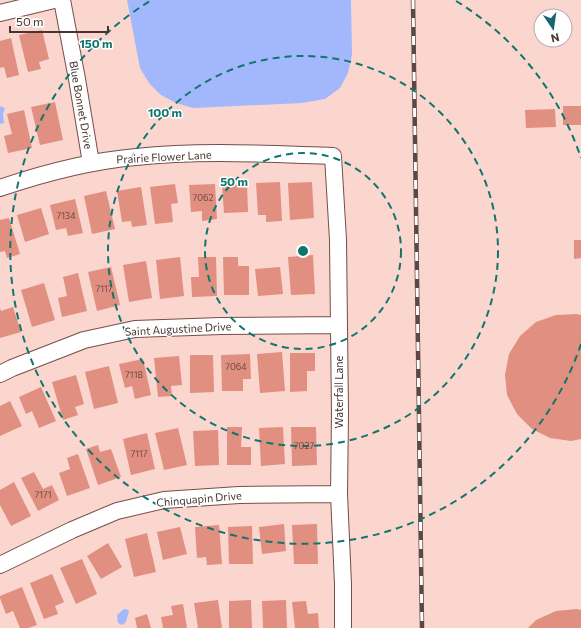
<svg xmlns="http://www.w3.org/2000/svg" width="581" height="628" viewBox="0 0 581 628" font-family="Commissioner,sans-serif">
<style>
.water{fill:#a2b7fc}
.building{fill:#e08f80}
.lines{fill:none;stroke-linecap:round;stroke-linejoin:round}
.minor-casing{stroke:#744f48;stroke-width:18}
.minor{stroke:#fff;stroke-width:16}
.rail-casing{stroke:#5b4843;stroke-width:4.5}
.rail{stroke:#fff;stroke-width:3;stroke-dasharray:9;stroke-linecap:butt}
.ring{fill:none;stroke:#0f766e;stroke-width:2;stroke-dasharray:7 5}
.labels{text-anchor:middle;stroke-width:3;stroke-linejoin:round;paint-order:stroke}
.number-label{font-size:9px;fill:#6c4c45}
.street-label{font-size:11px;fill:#463531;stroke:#fff}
.centre{fill:#0f766e;stroke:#fff;stroke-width:2}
.ring-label{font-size:12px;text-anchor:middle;font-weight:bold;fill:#0f766e;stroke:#fff;stroke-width:3;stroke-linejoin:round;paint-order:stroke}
</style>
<rect width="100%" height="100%" fill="#fad6cf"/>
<!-- water -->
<path class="water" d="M 127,0 L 351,0 L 352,55 L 348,73 L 340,88 L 325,99 L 302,103 L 193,108 L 176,103 L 161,95 L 149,83 L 140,68 Z
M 0,106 L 5,108 L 3,114 L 4,123 L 0,124 Z
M 124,609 L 126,609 L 129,611 L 126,622 L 122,625 L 118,623 L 117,615 Z"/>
<!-- building -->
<path class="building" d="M 42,30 L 49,59 L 39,62 L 41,69 L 28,72 L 19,35 Z
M 11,38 L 19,75 L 7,78 L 4,67 L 0,68 L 0,41 Z
M 55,102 L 63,140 L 40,145 L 31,107 Z
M 563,106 L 581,106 L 581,125 L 563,125 Z
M 555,109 L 556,127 L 526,128 L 525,110 Z
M 24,110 L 32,148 L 8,153 L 4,136 L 12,134 L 7,114 Z
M 280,182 L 282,221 L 266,222 L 266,215 L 258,215 L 256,183 Z
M 312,182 L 314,218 L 290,220 L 288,183 Z
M 175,184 L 178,203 L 171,204 L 173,222 L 155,224 L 150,187 Z
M 215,184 L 217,219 L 202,221 L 202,211 L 191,212 L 189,185 Z
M 247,184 L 248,212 L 224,213 L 222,185 Z
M 141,187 L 147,225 L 132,227 L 131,221 L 122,222 L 117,191 Z
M 106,191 L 115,229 L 92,234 L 84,196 Z
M 75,199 L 83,233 L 68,236 L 66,228 L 56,230 L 50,205 Z
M 41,208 L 49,234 L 25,242 L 17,215 Z
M 9,218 L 20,254 L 7,258 L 5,251 L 0,252 L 0,220 Z
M 574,240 L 581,240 L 581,258 L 574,259 Z
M 313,255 L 315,294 L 291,295 L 288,257 Z
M 180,257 L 184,296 L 160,299 L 156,260 Z
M 198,257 L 216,257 L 217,296 L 192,297 L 191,277 L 199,277 Z
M 223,257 L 238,257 L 238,266 L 249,266 L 249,295 L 224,295 Z
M 146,261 L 152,298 L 129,302 L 123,265 Z
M 111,267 L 120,305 L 97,311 L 88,272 Z
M 280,267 L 283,294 L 258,296 L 255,269 Z
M 78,273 L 87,311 L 62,317 L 58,298 L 67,296 L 63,277 Z
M 44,283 L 55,320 L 32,327 L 21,290 Z
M 13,307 L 21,332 L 0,338 L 0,308 L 1,311 Z
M 577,314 L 581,315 L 581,439 L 571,441 L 550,438 L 532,429 L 517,414 L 507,395 L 505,375 L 509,354 L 520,336 L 536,322 L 556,315 Z
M 282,352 L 285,391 L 260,393 L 257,354 Z
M 290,353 L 315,353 L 315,371 L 307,371 L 307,391 L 290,392 Z
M 250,354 L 251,379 L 243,379 L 243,391 L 222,391 L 221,355 Z
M 190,355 L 213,355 L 214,392 L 190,393 Z
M 179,356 L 182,385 L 171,386 L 172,396 L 158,397 L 154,358 Z
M 143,359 L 151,395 L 135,399 L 132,386 L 125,388 L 119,364 Z
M 109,366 L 118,403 L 94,409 L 85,372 Z
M 76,375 L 84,404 L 75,407 L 78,415 L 63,420 L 52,382 Z
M 41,387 L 56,421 L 39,428 L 32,411 L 26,414 L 19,397 Z
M 10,401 L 22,426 L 0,436 L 0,406 Z
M 227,427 L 242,427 L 241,447 L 251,447 L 251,465 L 227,465 Z
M 283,427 L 285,464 L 261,466 L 259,428 Z
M 291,427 L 316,427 L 317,465 L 292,466 Z
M 178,428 L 187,465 L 164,470 L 155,433 Z
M 218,430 L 219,465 L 195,466 L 193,431 Z
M 147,433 L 155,469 L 131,475 L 123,439 Z
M 98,445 L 100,452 L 111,449 L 121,477 L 98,485 L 86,449 Z
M 78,454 L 90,488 L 67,496 L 59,473 L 70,469 L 67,458 Z
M 34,472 L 43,489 L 52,485 L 59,500 L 38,511 L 21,478 Z
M 14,482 L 31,516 L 11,526 L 0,505 L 0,490 Z
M 284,524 L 286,551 L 262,554 L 259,527 Z
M 317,524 L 318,564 L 294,564 L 292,525 Z
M 219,525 L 222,564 L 207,565 L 206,557 L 197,558 L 195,527 Z
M 252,526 L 253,564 L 229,564 L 228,527 Z
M 180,527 L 187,554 L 163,560 L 157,532 Z
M 147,533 L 156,572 L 134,577 L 125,539 Z
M 108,543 L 122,567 L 101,579 L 87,556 Z
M 82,559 L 97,594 L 76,604 L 60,568 Z
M 52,574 L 64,602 L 55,606 L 58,614 L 44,619 L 30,583 Z
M 22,587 L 37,625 L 28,628 L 20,628 L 13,611 L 6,614 L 0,598 L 0,596 Z
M 218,600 L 222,628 L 198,628 L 194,603 Z
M 251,600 L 252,628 L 229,628 L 229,601 Z
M 286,600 L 287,628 L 263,628 L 262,601 Z
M 306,601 L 308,614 L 318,613 L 319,628 L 295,628 L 292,602 Z
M 183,604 L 187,628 L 163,628 L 161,617 L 173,615 L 171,606 Z
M 577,609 L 581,610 L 581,628 L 528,628 L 536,620 L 556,611 Z
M 147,614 L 151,628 L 137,628 L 135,618 Z"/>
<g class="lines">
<!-- minor casing -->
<g class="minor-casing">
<path id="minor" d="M 62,0 L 77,79 L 91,163
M 0,13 L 54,0
M 0,188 C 44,173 90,161 136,157 C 201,150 267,154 333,156 L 338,240 L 340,413 L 339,494 L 343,584 L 343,628
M 0,374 L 12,368 L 84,340 L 135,329 L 221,326 L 339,325
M 0,565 L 72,530 L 117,511 L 164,500 L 239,495 L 339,494"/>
</g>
<!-- minor -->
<use href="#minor" class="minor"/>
<!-- rail casing -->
<g class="rail-casing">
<path id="rail" d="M 413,0 L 422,628"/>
</g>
<!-- rail -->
<use href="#rail" class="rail"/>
</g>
<!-- distance rings -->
<g class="ring">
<circle cx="303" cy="251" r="98"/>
<circle cx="303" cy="251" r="195"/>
<path d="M581 344A293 293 0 1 1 150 1M456 1A293 293 0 0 1 581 158"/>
</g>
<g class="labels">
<!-- number labels -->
<g class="number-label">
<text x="203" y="201">7062</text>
<text x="66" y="219">7134</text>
<text x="104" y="292">7117</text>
<text x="236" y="370">7064</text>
<text x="134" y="378">7118</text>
<text x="304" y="449">7027</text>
<text x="139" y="457">7117</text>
<text x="43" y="498">7171</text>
</g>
<!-- street labels -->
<g class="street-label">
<text transform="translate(81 105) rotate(80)" y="4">Blue Bonnet Drive</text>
<text transform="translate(164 157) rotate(-3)" y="4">Prairie Flower Lane</text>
<text transform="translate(178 329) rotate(-3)" y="4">Saint Augustine Drive</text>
<text transform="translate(339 392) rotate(-90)" y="4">Waterfall Lane</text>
<text transform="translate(199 499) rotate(-5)" y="4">Chinquapin Drive</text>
</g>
</g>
<circle cx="303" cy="251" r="6" class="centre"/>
<g class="ring-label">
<text x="96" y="48">150 m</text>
<text x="165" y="117">100 m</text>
<text x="234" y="186">50 m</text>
</g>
<!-- north arrow -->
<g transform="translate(553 28) rotate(167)"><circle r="19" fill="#ffffff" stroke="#b5aead"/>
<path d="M0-3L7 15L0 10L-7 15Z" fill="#1a6470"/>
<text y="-6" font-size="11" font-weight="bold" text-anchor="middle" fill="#463531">N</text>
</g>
<!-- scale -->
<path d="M10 26v6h98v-6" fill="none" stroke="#463531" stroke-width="2"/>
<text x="16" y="26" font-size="12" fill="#463531" stroke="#ffffff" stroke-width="3" paint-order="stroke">50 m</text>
</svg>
